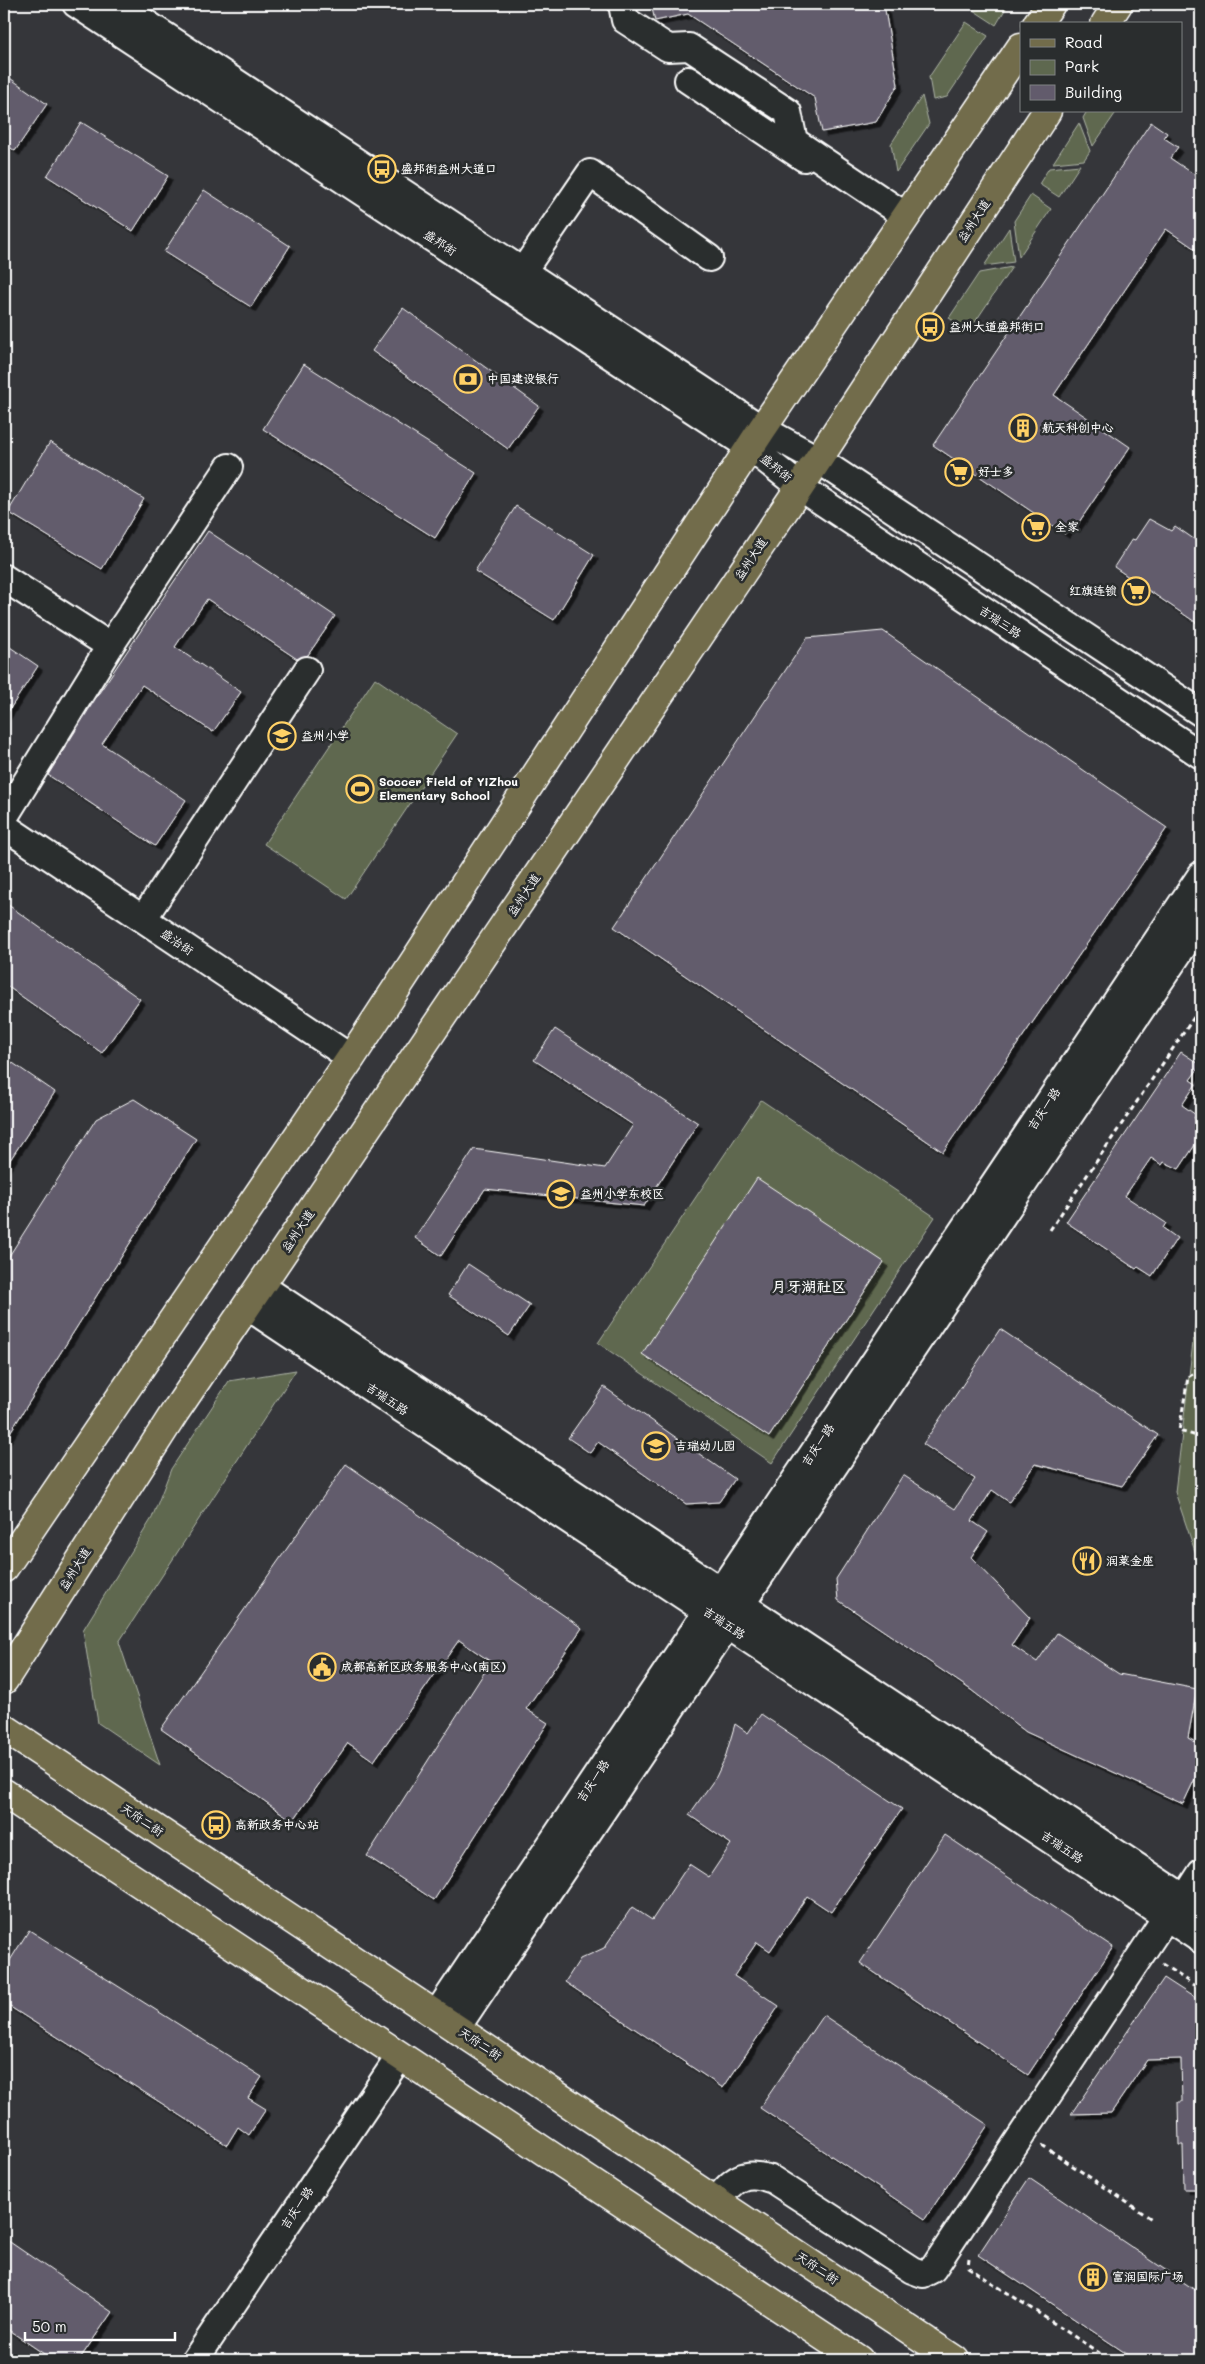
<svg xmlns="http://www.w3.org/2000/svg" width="1205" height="2364" viewBox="0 0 1205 2364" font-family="Mali,'LXGW WenKai TC',sans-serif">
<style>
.green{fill:#5e684f;stroke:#aeb4a7}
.building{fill:#625b6c;stroke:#fff;filter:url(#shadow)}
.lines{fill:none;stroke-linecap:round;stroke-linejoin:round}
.minor-casing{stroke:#fff;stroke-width:30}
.major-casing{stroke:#fff;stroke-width:31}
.path{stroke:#fff;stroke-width:3;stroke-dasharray:5 4;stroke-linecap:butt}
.minor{stroke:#2a2d2e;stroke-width:26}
.major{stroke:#726c4b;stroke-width:28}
.labels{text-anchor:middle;stroke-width:5;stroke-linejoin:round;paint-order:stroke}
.poi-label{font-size:12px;font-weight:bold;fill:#fff;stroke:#2a2d2e;text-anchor:start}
.street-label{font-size:12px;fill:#fff;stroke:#2a2d2e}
.quarter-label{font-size:15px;font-weight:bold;fill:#fff;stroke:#2a2d2e}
</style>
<defs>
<filter id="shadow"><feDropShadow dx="4.5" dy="4.5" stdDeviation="0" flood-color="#0009"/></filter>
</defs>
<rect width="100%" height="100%" fill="#35363a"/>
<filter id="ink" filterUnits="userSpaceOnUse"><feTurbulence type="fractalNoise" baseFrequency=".02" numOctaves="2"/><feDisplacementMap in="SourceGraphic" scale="10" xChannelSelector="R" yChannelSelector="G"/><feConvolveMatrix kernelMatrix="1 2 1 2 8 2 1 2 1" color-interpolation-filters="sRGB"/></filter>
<g filter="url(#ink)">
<!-- green -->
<path class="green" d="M 977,4 L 999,4 L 1006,8 L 996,25 L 973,10 Z
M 966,22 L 988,36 L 947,97 L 933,100 L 929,77 Z
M 922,96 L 929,124 L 896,172 L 891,144 Z
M 1087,111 L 1117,111 L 1093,146 L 1083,118 Z
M 1079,123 L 1090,151 L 1084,160 L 1053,163 Z
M 1080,165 L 1059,197 L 1039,184 L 1049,168 Z
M 1031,195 L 1051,209 L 1019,257 L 1014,221 Z
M 1009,228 L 1014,262 L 984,266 Z
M 1012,267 L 969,331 L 949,318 L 979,273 Z
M 375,678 L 457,734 L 346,899 L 264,844 Z
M 761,1100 L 935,1217 L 772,1463 L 598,1343 Z
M 1201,1276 L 1201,1569 L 1175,1492 Z
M 296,1370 L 119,1642 L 160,1765 L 98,1723 L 83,1630 L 152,1518 L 171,1469 L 229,1381 Z"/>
<!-- building -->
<path class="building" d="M 651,4 L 884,4 L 898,85 L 876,122 L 822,132 L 815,98 L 688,14 L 655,21 Z
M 4,74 L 47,104 L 15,151 L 4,143 Z
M 81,122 L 168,176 L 133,231 L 47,176 Z
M 1151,122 L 1167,133 L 1164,138 L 1178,147 L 1170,158 L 1201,179 L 1201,253 L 1166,229 L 1054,395 L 1130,447 L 1075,528 L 1070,525 L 1065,534 L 933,445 Z
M 204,190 L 290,246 L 251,307 L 164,252 Z
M 403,308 L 539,406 L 508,449 L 372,351 Z
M 304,364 L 476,473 L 435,538 L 263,429 Z
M 50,442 L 144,499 L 102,569 L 8,512 Z
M 516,506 L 594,555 L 554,620 L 475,571 Z
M 1149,519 L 1171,531 L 1175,526 L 1201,544 L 1201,626 L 1114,567 L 1132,539 L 1135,540 Z
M 208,531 L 335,616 L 308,655 L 297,659 L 207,599 L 175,647 L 241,692 L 213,732 L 142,685 L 102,744 L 186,800 L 155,846 L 48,775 L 99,693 Z
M 883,631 L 1167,828 L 943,1152 L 614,927 L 807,638 Z
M 4,643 L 38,666 L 4,718 Z
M 4,902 L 140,999 L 102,1053 L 4,984 Z
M 555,1029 L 698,1123 L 644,1206 L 485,1189 L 441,1256 L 415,1238 L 474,1149 L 605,1168 L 633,1125 L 534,1060 Z
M 1181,1052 L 1201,1065 L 1190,1080 L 1196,1084 L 1182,1105 L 1196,1115 L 1194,1118 L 1201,1123 L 1201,1136 L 1179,1169 L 1164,1162 L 1162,1165 L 1151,1158 L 1125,1196 L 1166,1223 L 1163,1228 L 1177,1238 L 1152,1276 L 1138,1267 L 1136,1269 L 1066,1222 Z
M 4,1057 L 55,1092 L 4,1169 Z
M 134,1099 L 196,1139 L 4,1442 L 4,1264 L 96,1119 Z
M 757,1178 L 884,1262 L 769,1437 L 642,1354 Z
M 468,1264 L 530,1305 L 509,1336 L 448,1295 Z
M 1000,1329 L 1158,1435 L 1122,1486 L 1035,1464 L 1009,1502 L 992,1490 L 972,1521 L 988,1532 L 971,1557 L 1030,1618 L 1012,1645 L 1037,1662 L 1057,1633 L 1119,1674 L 1197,1689 L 1188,1738 L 1201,1745 L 1201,1766 L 1183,1804 L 1026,1732 L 971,1690 L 838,1600 L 836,1579 L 903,1475 L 955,1509 L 975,1479 L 923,1444 Z
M 604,1387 L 735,1479 L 719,1502 L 686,1504 L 598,1442 L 590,1453 L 568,1438 Z
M 346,1464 L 582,1628 L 526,1709 L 548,1723 L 434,1900 L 367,1856 L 491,1662 L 459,1640 L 374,1761 L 348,1743 L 293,1821 L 161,1729 Z
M 761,1714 L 902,1809 L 831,1912 L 807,1896 L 770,1951 L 757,1942 L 734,1976 L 779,2006 L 723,2088 L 565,1982 L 580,1959 L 604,1948 L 632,1907 L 652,1920 L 689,1864 L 709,1877 L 731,1844 L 689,1815 L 716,1777 L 725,1758 L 735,1724 L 748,1733 Z
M 945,1835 L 1113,1947 L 1028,2075 L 860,1963 Z
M 29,1930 L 262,2077 L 248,2098 L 266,2109 L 249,2135 L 238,2127 L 227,2145 L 4,2003 L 4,1970 Z
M 1164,1978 L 1201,2002 L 1201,2189 L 1184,2189 L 1183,2145 L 1179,2145 L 1178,2102 L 1182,2102 L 1181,2059 L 1147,2060 L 1111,2113 L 1071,2114 Z
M 823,2015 L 988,2125 L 925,2219 L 760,2108 Z
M 1029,2178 L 1201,2294 L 1201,2360 L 1136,2360 L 978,2255 Z
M 4,2238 L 112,2312 L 79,2360 L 53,2360 L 4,2327 Z"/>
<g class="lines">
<!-- minor casing -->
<g class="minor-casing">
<path id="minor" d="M 76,4 L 751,448 L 800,487 L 1201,755
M 117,4 L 762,429 L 817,459 L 1201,713
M 622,4 L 625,20 L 668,48 L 689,47 L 788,112 L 794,141 L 906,216
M 688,80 L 804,158
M 523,271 L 590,173 L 709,258
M 4,578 L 110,646
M 4,818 L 110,646 L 229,467
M 4,826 L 351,1058
M 143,919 L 307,670
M 261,1286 L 1201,1909
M 247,1306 L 1201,1940
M 1185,1898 L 1201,1873
M 436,2015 L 1201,875
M 456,2029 L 1201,920
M 716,2201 C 733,2179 744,2169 773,2180 L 912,2270 L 923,2274 L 933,2269 L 1166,1917
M 195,2360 L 400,2056"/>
</g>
<!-- major casing -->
<g class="major-casing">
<path id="major" d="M 1037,24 L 1051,4
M 1105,24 L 1118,4
M 4,1568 L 351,1058 L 762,429 L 1021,47
M 4,1680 L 175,1412 L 800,487 L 1047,111
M 4,1728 L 955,2360
M 4,1793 L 859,2360"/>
</g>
<!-- path -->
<path class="path" d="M 1050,1230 L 1201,1007
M 1201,1369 L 1188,1377 L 1179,1431 L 1201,1437
M 1162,1964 L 1201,1990
M 1042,2145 L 1153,2220
M 969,2258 L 968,2267 L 1110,2360"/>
<!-- minor -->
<use href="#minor" class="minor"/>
<!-- major -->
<use href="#major" class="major"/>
</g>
</g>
<!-- icons -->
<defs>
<g id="bus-ring" transform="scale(1.4375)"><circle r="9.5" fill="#2a2d2e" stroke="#ffd166" stroke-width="1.5"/><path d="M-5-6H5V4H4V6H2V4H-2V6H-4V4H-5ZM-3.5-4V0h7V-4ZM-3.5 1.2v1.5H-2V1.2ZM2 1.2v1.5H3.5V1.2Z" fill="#ffd166"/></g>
<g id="bank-ring" transform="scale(1.4375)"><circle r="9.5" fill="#2a2d2e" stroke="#ffd166" stroke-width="1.5"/><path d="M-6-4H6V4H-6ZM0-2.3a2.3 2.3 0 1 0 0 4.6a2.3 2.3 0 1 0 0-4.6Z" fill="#ffd166"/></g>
<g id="building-ring" transform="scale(1.4375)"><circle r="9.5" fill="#2a2d2e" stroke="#ffd166" stroke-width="1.5"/><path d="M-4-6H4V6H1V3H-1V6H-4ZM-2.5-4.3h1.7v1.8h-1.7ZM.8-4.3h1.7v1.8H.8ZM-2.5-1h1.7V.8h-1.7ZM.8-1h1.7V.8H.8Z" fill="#ffd166"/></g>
<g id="supermarket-ring" transform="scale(1.4375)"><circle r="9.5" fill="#2a2d2e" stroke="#ffd166" stroke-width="1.5"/><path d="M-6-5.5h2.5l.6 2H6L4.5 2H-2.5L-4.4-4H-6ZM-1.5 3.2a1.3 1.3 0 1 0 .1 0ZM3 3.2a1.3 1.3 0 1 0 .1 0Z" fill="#ffd166"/></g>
<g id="school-ring" transform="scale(1.4375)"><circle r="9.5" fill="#2a2d2e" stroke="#ffd166" stroke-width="1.5"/><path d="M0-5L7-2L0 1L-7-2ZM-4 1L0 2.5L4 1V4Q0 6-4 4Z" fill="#ffd166"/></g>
<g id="stadium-ring" transform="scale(1.4375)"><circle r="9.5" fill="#2a2d2e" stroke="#ffd166" stroke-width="1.5"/><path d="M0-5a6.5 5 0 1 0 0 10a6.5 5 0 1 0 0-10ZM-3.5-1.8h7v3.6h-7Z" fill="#ffd166"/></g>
<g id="restaurant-ring" transform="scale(1.4375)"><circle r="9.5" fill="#2a2d2e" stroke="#ffd166" stroke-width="1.5"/><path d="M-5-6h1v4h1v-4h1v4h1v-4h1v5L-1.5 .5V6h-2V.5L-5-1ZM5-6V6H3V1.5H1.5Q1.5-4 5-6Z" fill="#ffd166"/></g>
<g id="civic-ring" transform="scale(1.4375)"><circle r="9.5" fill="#2a2d2e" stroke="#ffd166" stroke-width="1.5"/><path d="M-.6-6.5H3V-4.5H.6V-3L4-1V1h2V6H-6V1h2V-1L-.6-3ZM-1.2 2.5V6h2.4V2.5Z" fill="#ffd166"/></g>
</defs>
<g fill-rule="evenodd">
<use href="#bus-ring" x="382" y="169"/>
<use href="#bus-ring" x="930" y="327"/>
<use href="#bank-ring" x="468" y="379"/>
<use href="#building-ring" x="1023" y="428"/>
<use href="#supermarket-ring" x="959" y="472"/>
<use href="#supermarket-ring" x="1036" y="527"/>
<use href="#supermarket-ring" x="1136" y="591"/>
<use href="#school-ring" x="282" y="736"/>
<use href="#stadium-ring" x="360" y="789"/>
<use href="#school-ring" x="561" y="1194"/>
<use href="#school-ring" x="656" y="1446"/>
<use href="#restaurant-ring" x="1087" y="1561"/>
<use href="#civic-ring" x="322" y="1667"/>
<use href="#bus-ring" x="216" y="1825"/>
<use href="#building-ring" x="1093" y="2277"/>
</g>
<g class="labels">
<!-- poi labels -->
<g class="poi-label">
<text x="401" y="173">盛邦街益州大道口</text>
<text x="949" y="331">益州大道盛邦街口</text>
<text x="487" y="383">中国建设银行</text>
<text x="1042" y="432">航天科创中心</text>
<text x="978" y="476">好士多</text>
<text x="1055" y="531">全家</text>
<text x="1117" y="595" text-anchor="end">红旗连锁</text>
<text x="301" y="740">益州小学</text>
<text x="379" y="786">Soccer Field of YiZhou<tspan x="379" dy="14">Elementary School</tspan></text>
<text x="580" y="1198">益州小学东校区</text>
<text x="675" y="1450">吉瑞幼儿园</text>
<text x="1106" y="1565">润莱金座</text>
<text x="341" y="1671">成都高新区政务服务中心(南区)</text>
<text x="235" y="1829">高新政务中心站</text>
<text x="1112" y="2281">富润国际广场</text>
</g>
<!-- street labels -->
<g class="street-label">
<text transform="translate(974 221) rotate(-57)" y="4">益州大道</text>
<text transform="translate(440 243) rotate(33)" y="4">盛邦街</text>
<text transform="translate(776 468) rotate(39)" y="4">盛邦街</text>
<text transform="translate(751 559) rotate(-56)" y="4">益州大道</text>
<text transform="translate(1000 622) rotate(34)" y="4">吉瑞三路</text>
<text transform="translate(524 895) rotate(-56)" y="4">益州大道</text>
<text transform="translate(177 942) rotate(34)" y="4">盛治街</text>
<text transform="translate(1044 1109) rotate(-56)" y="4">吉庆一路</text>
<text transform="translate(298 1231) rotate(-56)" y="4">益州大道</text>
<text transform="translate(387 1399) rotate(34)" y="4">吉瑞五路</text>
<text transform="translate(818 1445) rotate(-56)" y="4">吉庆一路</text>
<text transform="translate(75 1569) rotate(-58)" y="4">益州大道</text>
<text transform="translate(724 1623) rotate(34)" y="4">吉瑞五路</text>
<text transform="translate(593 1781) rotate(-56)" y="4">吉庆一路</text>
<text transform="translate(142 1820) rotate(34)" y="4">天府二街</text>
<text transform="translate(1062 1847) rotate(34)" y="4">吉瑞五路</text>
<text transform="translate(480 2044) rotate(34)" y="4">天府二街</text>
<text transform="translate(297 2208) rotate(-56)" y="4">吉庆一路</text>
<text transform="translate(817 2268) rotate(34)" y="4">天府二街</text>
</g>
<!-- quarter labels -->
<g class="quarter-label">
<text x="809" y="1292">月牙湖社区</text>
</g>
</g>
<!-- margin -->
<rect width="1205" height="2364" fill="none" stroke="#2a2d2e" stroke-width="20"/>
<rect x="10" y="10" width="1185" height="2344" fill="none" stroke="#fff" stroke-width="2" filter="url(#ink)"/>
<!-- legend -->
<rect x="1020" y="22" width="162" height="90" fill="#2a2d2e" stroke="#7f8182"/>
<rect x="1030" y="39" width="25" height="8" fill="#726c4b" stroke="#7f8182"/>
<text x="1065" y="48" font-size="15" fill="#ffffff">Road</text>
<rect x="1030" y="60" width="25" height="15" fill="#5e684f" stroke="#7f8182"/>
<text x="1065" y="72" font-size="15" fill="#ffffff">Park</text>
<rect x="1030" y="85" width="25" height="15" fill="#625b6c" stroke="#7f8182"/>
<text x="1065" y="98" font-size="15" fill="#ffffff">Building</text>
<!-- scale -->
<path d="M25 2332v8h150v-8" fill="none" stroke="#ffffff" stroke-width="2.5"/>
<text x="32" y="2332" font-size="15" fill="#ffffff" stroke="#2a2d2e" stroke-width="4" paint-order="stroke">50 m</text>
</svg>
